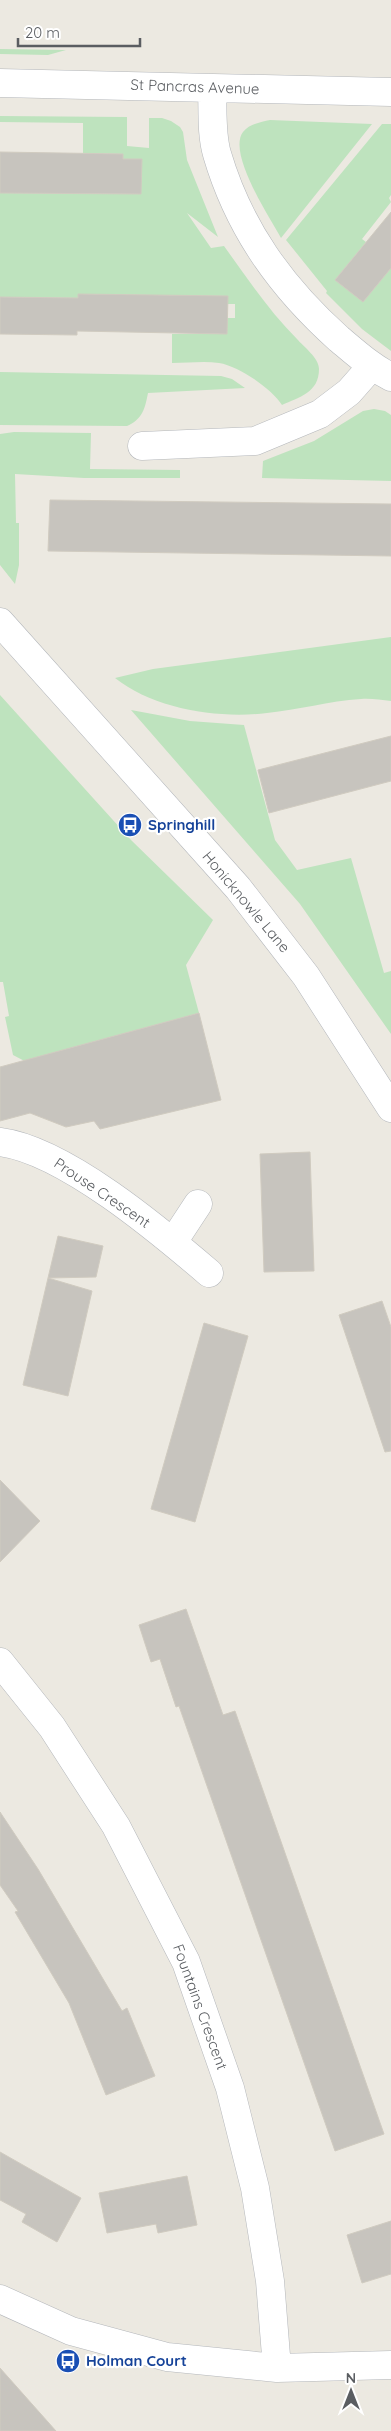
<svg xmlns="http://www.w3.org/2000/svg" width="391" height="2431" viewBox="0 0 391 2431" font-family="Quicksand,sans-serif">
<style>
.green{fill:#bee3be}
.building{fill:#c7c4be;stroke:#d0cbc0}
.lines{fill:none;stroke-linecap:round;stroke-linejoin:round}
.street-casing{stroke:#b4b7bb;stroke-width:29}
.secondary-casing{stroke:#b3b6bb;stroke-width:29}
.street{stroke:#fff;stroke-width:28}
.secondary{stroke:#fff;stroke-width:28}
.labels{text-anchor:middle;stroke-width:4.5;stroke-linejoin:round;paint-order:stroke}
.street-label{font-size:15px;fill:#5a5d61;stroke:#fff}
.transit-label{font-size:15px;font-weight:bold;fill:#164399;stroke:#fff;text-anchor:start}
</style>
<rect width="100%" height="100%" fill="#ece9e1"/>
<!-- green -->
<path class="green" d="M 0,49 L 66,50 L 48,55 L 0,54 Z
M 0,116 L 127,117 L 127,146 L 149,148 L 149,118 L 162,118 L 171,121 L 180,127 L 183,132 L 187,160 L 218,237 L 187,213 L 211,248 L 224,246 C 247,278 269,311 297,339 C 304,347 319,358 319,369 C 319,393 299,397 282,405 C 272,389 239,366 219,363 C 204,361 188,363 172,363 L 172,334 L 227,334 L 227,318 L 235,318 L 235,304 L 227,304 L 226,296 L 78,294 L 78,298 L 0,297 L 0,193 L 141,194 L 123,159 L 123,154 L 83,153 L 83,123 L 0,122 Z
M 270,120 L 372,124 L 281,238 C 270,218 227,153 243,132 C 249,124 261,122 270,120 Z
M 382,124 L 391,124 L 391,195 L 389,198 L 391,202 L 362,239 L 366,242 L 335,280 L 363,302 L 391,268 L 391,351 L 362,329 L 326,293 L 327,291 L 286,240 Z
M 0,372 L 221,376 L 232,379 L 245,388 L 148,393 C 145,408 143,419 127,426 L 0,425 Z
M 374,409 L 385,411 L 391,415 L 391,481 L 262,478 L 263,461 L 314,441 L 363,411 Z
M 14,432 L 91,433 L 90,469 L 180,470 L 180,478 L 84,478 L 15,474 L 16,523 L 19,523 L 19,565 L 15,584 L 0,565 L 0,434 Z
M 391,637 L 391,701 C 381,700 370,698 361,699 C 329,701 298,710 267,713 C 218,719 154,709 115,678 L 153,669 Z
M 0,695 L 131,840 L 213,920 L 186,965 L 199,1013 L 52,1053 L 36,1067 L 13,1055 L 5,1017 L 9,1016 L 3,982 L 0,982 Z
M 131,710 L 190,721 L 244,725 L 275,840 L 297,870 L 351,858 L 384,973 L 391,971 L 391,1034 L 300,904 Z"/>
<!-- building -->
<path class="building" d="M 0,152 L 123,154 L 123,159 L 142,159 L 141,194 L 0,193 Z
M 391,212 L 391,268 L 363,302 L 335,280 Z
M 78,294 L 228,296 L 227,334 L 77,331 L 77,335 L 0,334 L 0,297 L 78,298 Z
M 50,500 L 391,504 L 391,556 L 48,551 Z
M 391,736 L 391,781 L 269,813 L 258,770 Z
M 199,1013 L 221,1100 L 100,1129 L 94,1121 L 66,1127 L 30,1113 L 0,1121 L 0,1067 Z
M 310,1152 L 314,1271 L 264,1272 L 260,1154 Z
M 58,1236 L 103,1246 L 96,1277 L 48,1278 Z
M 48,1278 L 92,1291 L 68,1396 L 23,1385 Z
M 382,1301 L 391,1327 L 391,1451 L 385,1452 L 339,1315 Z
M 204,1323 L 248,1336 L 195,1522 L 151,1509 Z
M 0,1480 L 40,1521 L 0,1562 Z
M 186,1609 L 223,1715 L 235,1711 L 384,2134 L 335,2151 L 179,1706 L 176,1707 L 160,1659 L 151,1662 L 139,1625 Z
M 0,1812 L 38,1869 L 122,2011 L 127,2008 L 155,2076 L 106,2095 L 69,2003 L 15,1912 L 18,1911 L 0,1885 Z
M 0,2152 L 81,2198 L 57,2242 L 22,2222 L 26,2214 L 0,2200 Z
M 187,2176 L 197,2225 L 158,2233 L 156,2224 L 107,2233 L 99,2193 Z
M 391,2221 L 391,2274 L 362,2283 L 347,2235 Z
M 0,2368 L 56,2431 L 0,2431 Z"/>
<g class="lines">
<!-- street casing -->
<g class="street-casing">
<path id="street" d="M 0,83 L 391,92
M 212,89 C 213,109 211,134 217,154 C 239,229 281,287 339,339 C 356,353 371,367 391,377
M 142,446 L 255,441 L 320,414 L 349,392 L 371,367
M 0,1142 C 64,1150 160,1231 209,1273
M 173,1242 L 198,1204
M 0,1662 L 52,1727 L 116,1826 L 186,1962 L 230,2088 L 255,2188 L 270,2281 L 277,2368
M 0,2299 L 71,2331 L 167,2357 L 277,2368 L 391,2365"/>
</g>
<!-- secondary casing -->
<g class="secondary-casing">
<path id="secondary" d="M 0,622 L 238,888 L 306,976 L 391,1108"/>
</g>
<!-- street -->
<use href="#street" class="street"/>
<!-- secondary -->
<use href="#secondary" class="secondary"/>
</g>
<!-- icons -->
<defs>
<g id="bus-disc" transform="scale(1.25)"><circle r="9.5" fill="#1a4fb4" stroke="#fff"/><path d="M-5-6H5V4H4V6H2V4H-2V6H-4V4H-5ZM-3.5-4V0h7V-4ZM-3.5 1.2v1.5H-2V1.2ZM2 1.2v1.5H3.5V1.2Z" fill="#fff"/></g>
</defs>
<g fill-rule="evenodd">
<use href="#bus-disc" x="130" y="825"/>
<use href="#bus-disc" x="68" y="2361"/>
</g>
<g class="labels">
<!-- street labels -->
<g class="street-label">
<text transform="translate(195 87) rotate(2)" y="5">St Pancras Avenue</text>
<text transform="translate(246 902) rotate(50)" y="5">Honicknowle Lane</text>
<text transform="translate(102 1193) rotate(34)" y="5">Prouse Crescent</text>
<text transform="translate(200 2007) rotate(70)" y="5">Fountains Crescent</text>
</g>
<!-- transit labels -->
<g class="transit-label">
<text x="148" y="830">Springhill</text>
<text x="86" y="2366">Holman Court</text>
</g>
</g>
<!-- north arrow -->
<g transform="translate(351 2391)" stroke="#ffffff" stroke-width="4" paint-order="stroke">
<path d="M0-4L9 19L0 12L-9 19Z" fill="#5a5d61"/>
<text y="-8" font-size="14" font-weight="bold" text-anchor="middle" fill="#5a5d61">N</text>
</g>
<!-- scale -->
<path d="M18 38v8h122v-8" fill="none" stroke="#5a5d61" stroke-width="2.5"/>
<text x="25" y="38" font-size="15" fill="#5a5d61" stroke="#ffffff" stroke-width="4" paint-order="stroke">20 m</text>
</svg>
